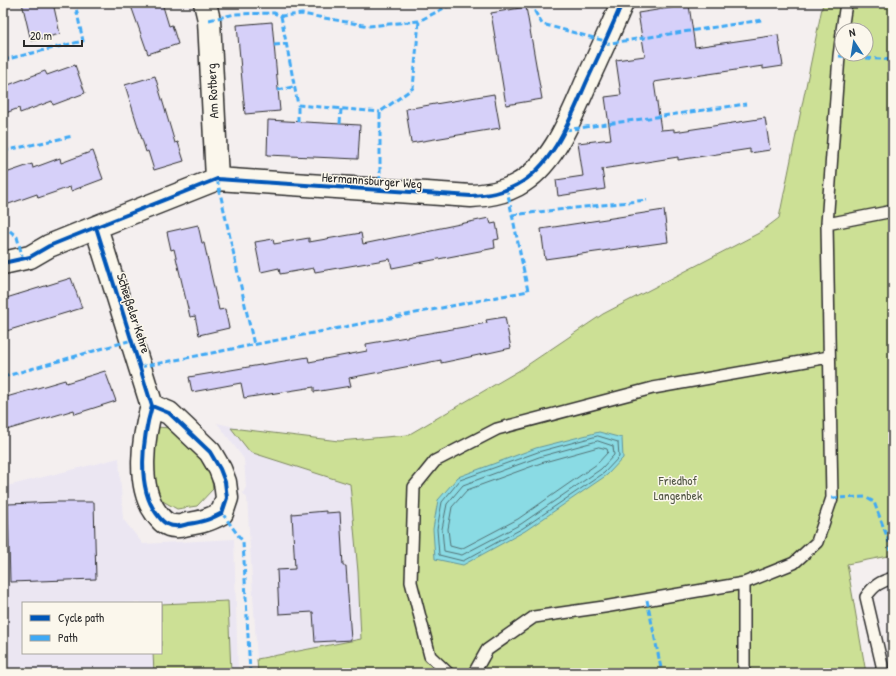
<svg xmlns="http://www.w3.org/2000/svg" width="896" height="676" viewBox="0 0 896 676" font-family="'Patrick Hand',sans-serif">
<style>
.built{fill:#ebe6f2;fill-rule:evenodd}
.green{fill:#cce095;stroke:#7c8660;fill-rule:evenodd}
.water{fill:#8adbe4;stroke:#64959a}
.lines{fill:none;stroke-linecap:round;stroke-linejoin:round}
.shore{stroke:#517175;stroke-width:1}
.building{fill:#d6d0f9;stroke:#2b2b2b}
.service-casing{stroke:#2b2b2b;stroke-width:14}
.minor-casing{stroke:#2b2b2b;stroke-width:25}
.service{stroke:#fbf7ec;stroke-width:11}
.minor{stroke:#fbf7ec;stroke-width:22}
.quiet{stroke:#3fa9f5;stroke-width:3;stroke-dasharray:6 3;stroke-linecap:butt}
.cycleway-casing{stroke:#fbf7ec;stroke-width:6}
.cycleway{stroke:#0057b8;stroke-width:4}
.labels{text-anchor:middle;stroke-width:3;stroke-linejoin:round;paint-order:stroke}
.street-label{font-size:13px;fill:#2b2b2b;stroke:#fbf7ec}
.park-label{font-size:13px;fill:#535846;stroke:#fbf7ec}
</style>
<rect width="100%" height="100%" fill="#f4efef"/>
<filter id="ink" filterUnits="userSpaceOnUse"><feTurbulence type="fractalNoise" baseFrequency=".025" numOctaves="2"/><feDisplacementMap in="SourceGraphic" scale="8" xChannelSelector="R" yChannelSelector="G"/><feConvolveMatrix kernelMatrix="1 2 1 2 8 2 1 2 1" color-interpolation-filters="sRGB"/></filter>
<g filter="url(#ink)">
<!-- built -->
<path class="built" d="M 217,423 L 366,457 L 375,637 L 257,659 L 247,498 L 243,493 L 246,487 L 244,459 Z
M 119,458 L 123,519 L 143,544 L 234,539 L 238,673 L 3,673 L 3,487 ZM 23,603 L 161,603 L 161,653 L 23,653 Z"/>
<!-- green -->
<path class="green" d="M 823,3 L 893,3 L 893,555 L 847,564 L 866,673 L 258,673 L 257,659 L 361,639 L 358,572 L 350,484 L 250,452 L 231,428 L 339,441 L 408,435 L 520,370 L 603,314 L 759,233 L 779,218 ZM 842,30 L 866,30 L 866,54 L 842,54 Z
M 155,427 L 171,428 L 210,469 L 213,489 L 197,506 L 177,509 L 159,499 L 153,478 Z
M 228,601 L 231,673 L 154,673 L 153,653 L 161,653 L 161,604 Z"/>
<!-- water -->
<path class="water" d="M 599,432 L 622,438 L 623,458 L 607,475 L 525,531 L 463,565 L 435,559 L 433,529 L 438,500 L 458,477 L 536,448 Z"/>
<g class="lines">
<!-- shore -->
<path class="shore" d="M 598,436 L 618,442 L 619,457 L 604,473 L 523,528 L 463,561 L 439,555 L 437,529 L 442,502 L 460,480 L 538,452 Z
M 598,441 L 613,446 L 614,455 L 601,469 L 521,524 L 462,555 L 444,551 L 442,529 L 447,504 L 463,485 L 539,457 Z
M 599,447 L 607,449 L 608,452 L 597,464 L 518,519 L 461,549 L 450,546 L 448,529 L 452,507 L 467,490 L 541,463 Z"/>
</g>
<!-- building -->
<path class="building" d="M 22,3 L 53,3 L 60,34 L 31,41 Z
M 130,3 L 162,3 L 169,26 L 172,25 L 178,44 L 148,54 Z
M 689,5 L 695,47 L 778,35 L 783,66 L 763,69 L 763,66 L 654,82 L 661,130 L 674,129 L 674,132 L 765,118 L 770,150 L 750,153 L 750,149 L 678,160 L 678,157 L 602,169 L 605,189 L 558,196 L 556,180 L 583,176 L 578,143 L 611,139 L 605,97 L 621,95 L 616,60 L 645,56 L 638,13 Z
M 526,7 L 542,99 L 506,105 L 491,13 Z
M 272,22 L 280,111 L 245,114 L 237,25 Z
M 75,65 L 85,93 L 53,105 L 52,101 L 20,113 L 19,108 L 3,114 L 3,87 L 45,71 L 47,75 Z
M 155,76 L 175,143 L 178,142 L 184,161 L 154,170 L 148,151 L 146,152 L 125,85 Z
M 494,94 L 500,128 L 411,143 L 406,109 Z
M 268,120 L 360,125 L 358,159 L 267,155 Z
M 93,151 L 103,179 L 71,191 L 70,187 L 38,198 L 37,194 L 3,206 L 3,174 L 32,164 L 33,168 L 60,158 L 61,163 Z
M 664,210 L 668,242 L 545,259 L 541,229 Z
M 489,218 L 491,224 L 496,223 L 499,239 L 494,240 L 495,248 L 392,268 L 390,259 L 315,272 L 314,268 L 280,274 L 279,268 L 261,272 L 255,242 L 273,239 L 274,244 L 309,238 L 309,242 L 361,233 L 363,244 Z
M 198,225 L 202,243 L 204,243 L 219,310 L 225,309 L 229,328 L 199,335 L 195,316 L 190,317 L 174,249 L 171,250 L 167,232 Z
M 71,278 L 82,308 L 3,332 L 3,299 Z
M 505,317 L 511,348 L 493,352 L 441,363 L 441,360 L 349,378 L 351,386 L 314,392 L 314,387 L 244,398 L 241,383 L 192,392 L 189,377 L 308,357 L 309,362 L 367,351 L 366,344 L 487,323 L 486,320 Z
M 105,371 L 116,401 L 75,414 L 74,410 L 3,431 L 3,398 L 65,380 L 66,383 Z
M 58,502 L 94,502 L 96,579 L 10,582 L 8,504 Z
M 326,511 L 326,513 L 340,512 L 343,566 L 346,566 L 351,640 L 315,642 L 313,612 L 279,614 L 277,570 L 295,569 L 292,514 Z"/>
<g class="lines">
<!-- service casing -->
<g class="service-casing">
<path id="service" d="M 842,30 L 846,3
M 827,224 L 893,211
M 448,673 L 430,656 L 411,582 L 414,487 L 435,461 L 497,429 L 653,388 L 829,357
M 474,673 L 487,650 L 534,617 L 604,607 L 744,583 L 794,563 L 817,542 L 832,498 L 827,224 L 839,56 L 842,33
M 744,673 L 744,583
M 882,673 L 882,665 L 866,597 C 874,585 880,582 893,578"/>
</g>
<!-- minor casing -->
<g class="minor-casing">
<path id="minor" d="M 205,3 L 209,20 L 217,179
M 96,227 L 152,406 C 143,437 136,486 156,513 C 161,520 166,526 175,526 C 179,527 184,525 188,524 C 202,522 209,520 222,513 L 227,498 L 225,482 L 220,469 L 210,452 L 169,413 L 152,406
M 3,263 L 30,257 L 49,246 L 96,227 L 217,179 L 471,196 C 488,195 502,193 517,185 C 554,165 571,117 587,81 C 599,55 611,29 622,3"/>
</g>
<!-- service -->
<use href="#service" class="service"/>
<!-- minor -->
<use href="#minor" class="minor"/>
<!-- quiet -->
<path class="quiet" d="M 530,3 L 542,24 L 605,41
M 281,16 L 298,105 L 380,112
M 209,20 L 235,14 L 274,13 L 281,16 L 302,14 L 369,26 L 419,21 L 454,3
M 604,44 L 762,20
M 274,45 L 285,44
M 839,56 L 893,60
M 3,60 L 83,41 L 75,3
M 278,90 L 293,87
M 298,122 L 298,105
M 340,124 L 341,109
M 565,130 L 746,104
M 3,151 L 73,136
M 217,179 L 254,345
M 380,191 L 380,112 L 413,88 L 419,21
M 512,215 L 647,200
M 3,225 L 17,237 L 23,259
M 140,367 L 528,291 L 507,190
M 3,377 L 132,340
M 832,498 L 865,497 L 874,502 L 888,539 L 893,560
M 222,513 L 243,542 L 250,673
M 647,600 L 662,673"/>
<!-- cycleway casing -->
<g class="cycleway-casing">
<path id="cycleway" d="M 96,227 L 152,406 C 143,437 136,486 156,513 C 161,520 166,526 175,526 C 179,527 184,525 188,524 C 202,522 209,520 222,513 L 227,498 L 225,482 L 220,469 L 210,452 L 169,413 L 152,406
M 3,263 L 30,257 L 49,246 L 96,227 L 217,179 L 471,196 C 488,195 502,193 517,185 C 554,165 571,117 587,81 C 599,55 611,29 622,3"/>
</g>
<!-- cycleway -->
<use href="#cycleway" class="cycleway"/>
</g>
</g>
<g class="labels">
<!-- street labels -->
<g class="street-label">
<text transform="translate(212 91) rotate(-93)" y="5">Am Rotberg</text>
<text transform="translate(372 180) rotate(4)" y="5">Hermannsburger Weg</text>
<text transform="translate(134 313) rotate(72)" y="5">Scheeßeler Kehre</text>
</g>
<!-- park labels -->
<g class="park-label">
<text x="678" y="485">Friedhof<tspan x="678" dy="15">Langenbek</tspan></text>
</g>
</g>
<!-- margin -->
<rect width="896" height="676" fill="none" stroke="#fbf7ec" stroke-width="16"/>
<rect x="8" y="8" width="880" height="660" fill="none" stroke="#2b2b2b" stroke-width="1.5" filter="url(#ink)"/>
<!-- legend -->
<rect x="22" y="602" width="140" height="52" fill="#fbf7ec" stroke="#a8a59f"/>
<rect x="30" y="615" width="20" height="6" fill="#0057b8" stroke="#a8a59f"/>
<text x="58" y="622" font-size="12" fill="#2b2b2b">Cycle path</text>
<rect x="30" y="635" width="20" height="6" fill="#3fa9f5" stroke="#a8a59f"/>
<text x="58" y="642" font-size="12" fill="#2b2b2b">Path</text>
<!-- north arrow -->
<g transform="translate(854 42) rotate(348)"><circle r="19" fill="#fbf7ec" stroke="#a8a59f"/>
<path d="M0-3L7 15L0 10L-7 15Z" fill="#1f6fb2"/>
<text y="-6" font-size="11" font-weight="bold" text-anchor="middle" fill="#2b2b2b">N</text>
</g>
<!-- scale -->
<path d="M24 40v6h58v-6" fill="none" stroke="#2b2b2b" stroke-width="2"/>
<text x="30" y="40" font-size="12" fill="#2b2b2b" stroke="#fbf7ec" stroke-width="3" paint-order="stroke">20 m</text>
</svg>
